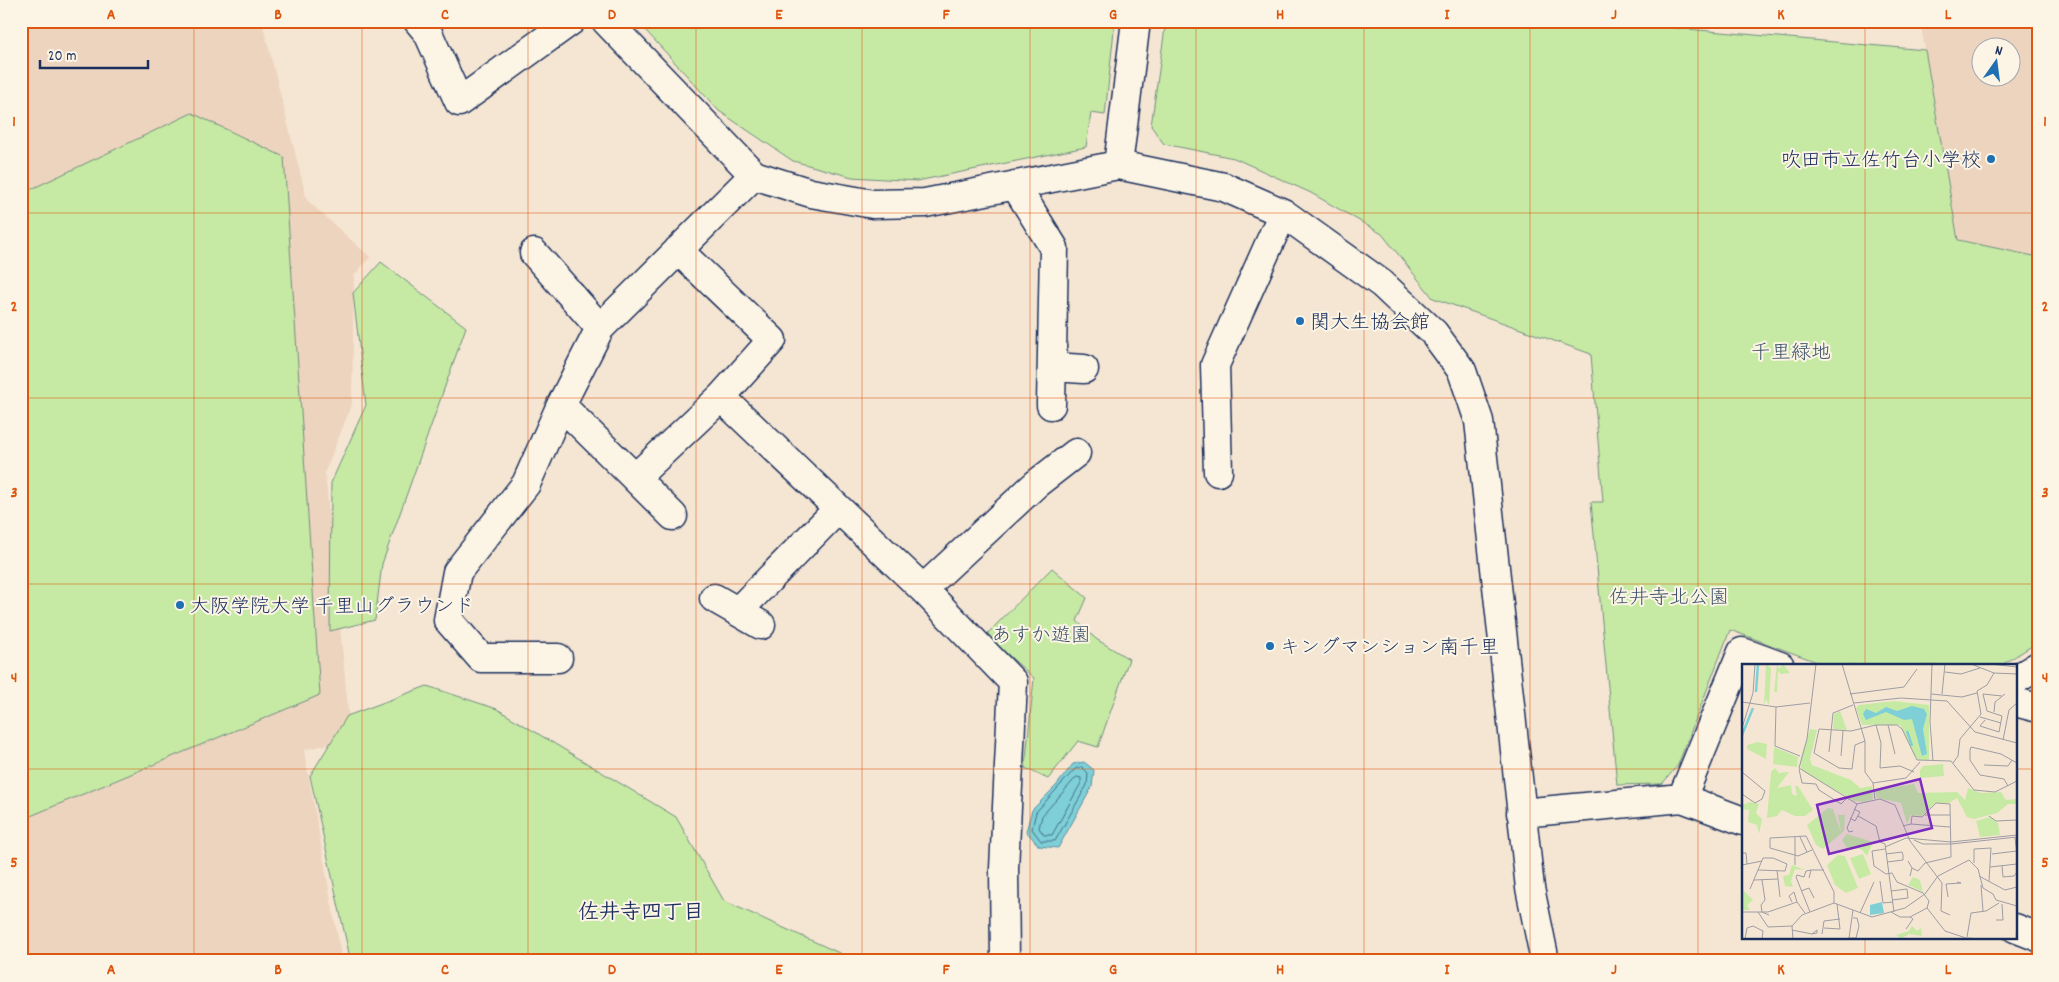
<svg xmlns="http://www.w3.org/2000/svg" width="2059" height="982" viewBox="0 0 2059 982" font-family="Dekko,'Klee One',sans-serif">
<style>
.built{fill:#edd4be;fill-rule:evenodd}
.green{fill:#c6eaa3;stroke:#708c80}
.water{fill:#7ecfd6;stroke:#568fa6}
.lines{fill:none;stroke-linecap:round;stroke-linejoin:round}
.shore{stroke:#436f8e;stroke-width:1}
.minor-casing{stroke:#1b2f5e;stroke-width:31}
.minor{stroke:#fcf5e5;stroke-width:28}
.grid{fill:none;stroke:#de5710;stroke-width:1;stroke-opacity:0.55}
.poi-dot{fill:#1f6fb2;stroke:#fcf5e5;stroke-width:2}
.labels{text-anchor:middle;stroke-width:4;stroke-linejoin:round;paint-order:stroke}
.poi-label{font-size:20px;fill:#1b2f5e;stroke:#fcf5e5;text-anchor:start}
.park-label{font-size:20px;fill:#3d546c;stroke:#fcf5e5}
.neighbourhood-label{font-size:21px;font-weight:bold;fill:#1b2f5e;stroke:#fcf5e5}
.inset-river{fill:none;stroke:#7ecfd6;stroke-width:2.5}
.inset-road{fill:none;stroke:#9e9da4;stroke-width:1}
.view{fill:#7b2cbf;fill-opacity:0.15;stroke:#7b2cbf;stroke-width:2.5}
.inset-edge{fill:none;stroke:#1b2f5e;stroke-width:2.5}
.neatline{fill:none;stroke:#de5710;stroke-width:2}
.grid-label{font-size:16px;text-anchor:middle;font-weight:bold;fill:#de5710}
</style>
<rect width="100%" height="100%" fill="#f5e6d3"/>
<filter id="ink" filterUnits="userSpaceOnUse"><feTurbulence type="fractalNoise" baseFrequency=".02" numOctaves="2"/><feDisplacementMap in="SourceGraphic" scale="10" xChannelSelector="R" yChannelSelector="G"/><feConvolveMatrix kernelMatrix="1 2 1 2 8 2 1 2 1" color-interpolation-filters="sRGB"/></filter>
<g filter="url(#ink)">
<!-- built -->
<path class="built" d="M 21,21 L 262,21 L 307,200 L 370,257 L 354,276 L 352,404 L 325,472 L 351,739 L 304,750 L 342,961 L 21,961 Z
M 1920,21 L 2038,21 L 2038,257 L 1958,240 ZM 1982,48 L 2012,48 L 2012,78 L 1982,78 Z"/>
<!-- green -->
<path class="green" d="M 637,21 L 1115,21 L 1105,115 L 1091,113 L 1086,147 L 917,181 L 852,177 L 793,161 L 719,111 Z
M 1166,21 L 1596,21 L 1925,50 L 1958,240 L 2038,257 L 2038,642 L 2000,666 L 1828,666 L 1730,630 L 1678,765 L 1662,784 L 1617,785 L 1591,502 L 1603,502 L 1591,354 L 1433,298 L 1382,234 L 1311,193 L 1234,158 L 1164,144 L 1151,126 Z
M 192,113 L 284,157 L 320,695 L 21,820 L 21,194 Z
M 381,262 L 466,327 L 382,564 L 375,620 L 330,631 L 331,483 L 366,405 L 353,293 Z
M 1052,568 L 1087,598 L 1077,621 L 1096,639 L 1129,659 L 1098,747 L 1078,741 L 1048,779 L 1025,768 L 1034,678 L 986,635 Z
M 427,686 L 497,709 L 676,817 L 724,901 L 857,961 L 355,961 L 350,958 L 310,776 L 347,716 Z"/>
<!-- water -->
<path class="water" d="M 1084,762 L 1094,770 L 1092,787 L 1058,848 L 1039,846 L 1026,831 L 1032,810 L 1056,786 L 1073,764 Z"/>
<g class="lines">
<!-- shore -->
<path class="shore" d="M 1082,767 L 1088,773 L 1087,785 L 1055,841 L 1041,841 L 1032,829 L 1036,812 L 1075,769 Z
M 1077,777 L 1081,778 L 1081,783 L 1052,835 L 1044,835 L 1039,828 L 1042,816 Z"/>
<!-- minor casing -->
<g class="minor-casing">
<path id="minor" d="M 418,21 L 428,33 L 459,102 L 571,21
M 606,21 L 754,175 L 811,193 L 873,204 L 925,203 L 1118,165 L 1224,187 L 1283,213 L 1382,284 L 1434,333 L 1462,371 L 1479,421 L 1530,888 L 1545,961
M 1118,165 L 1136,21
M 1015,185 L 1054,248 L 1051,405
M 534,253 L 600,328
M 1053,367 L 1084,369
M 721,397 L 923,589 L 1013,682 L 1004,869 L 1005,961
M 561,405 L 635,478 L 721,397 L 772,340 L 678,250
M 1218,472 L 1215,365 L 1283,213
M 635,478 L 673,516
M 923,589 L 1036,484 L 1076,453
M 714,598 L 761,625
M 738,611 L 837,510
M 558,658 L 481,658 L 448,620 L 457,572 L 526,484 L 561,405 L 600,328 L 754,175
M 2015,680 L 2038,666
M 2015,702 L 2038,708
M 1682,798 L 1742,652 L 1780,666
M 1521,813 L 1682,798 L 1743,821
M 2015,928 L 2038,937"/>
</g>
<!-- minor -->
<use href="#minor" class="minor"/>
</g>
</g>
<!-- grid -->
<path class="grid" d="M 194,21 L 194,961M 362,21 L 362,961M 528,21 L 528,961M 696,21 L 696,961M 862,21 L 862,961M 1030,21 L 1030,961M 1196,21 L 1196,961M 1364,21 L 1364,961M 1530,21 L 1530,961M 1698,21 L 1698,961M 1865,21 L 1865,666M 21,213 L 2038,213M 21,398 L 2038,398M 21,584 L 2038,584M 21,769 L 1743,769M 2015,769 L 2038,769M 1865,938 L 1865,961"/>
<!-- markers -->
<g class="poi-dot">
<circle cx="1991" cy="159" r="5"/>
<circle cx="1300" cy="321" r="5"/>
<circle cx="180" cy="605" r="5"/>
<circle cx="1270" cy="646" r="5"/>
</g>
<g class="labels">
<!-- poi labels -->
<g class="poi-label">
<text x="1981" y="166" text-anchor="end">吹田市立佐竹台小学校</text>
<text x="1310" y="328">関大生協会館</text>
<text x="190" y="612">大阪学院大学 千里山グラウンド</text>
<text x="1280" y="653">キングマンション南千里</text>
</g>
<!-- park labels -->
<g class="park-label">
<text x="1791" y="358">千里緑地</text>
<text x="1669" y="603">佐井寺北公園</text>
<text x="1041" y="641">あすか遊園</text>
</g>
<!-- neighbourhood labels -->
<g class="neighbourhood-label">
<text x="641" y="918">佐井寺四丁目</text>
</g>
</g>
<!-- overview -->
<g transform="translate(1742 664)">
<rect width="275" height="275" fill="#f5e6d3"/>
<path d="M 24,0 L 29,4 L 27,41 L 24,35 L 22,41 ZM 35,0 L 37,5 L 41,0 L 48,9 L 39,10 L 36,7 L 35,28 L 32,28 ZM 152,37 L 187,41 L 187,96 L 177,96 L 172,91 L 158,61 L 120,61 L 114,44 L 117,41 ZM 98,47 L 105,66 L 91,65 L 92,50 ZM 68,65 L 75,66 L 68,95 L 70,101 L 109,116 L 118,124 L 130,122 L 131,135 L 123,138 L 112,137 L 61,107 L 58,102 L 59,93 ZM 16,78 L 25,80 L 24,95 L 5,85 L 5,81 ZM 32,83 L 56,93 L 55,103 L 31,100 ZM 201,100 L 202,112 L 178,114 L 178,106 L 181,102 ZM 33,104 L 37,109 L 47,108 L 35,124 L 49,121 L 50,130 L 55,132 L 53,122 L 56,122 L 71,146 L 63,152 L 53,152 L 40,146 L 35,152 L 25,154 L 29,108 ZM 172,120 L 176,129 L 215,128 L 223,136 L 226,124 L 239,129 L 259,128 L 264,136 L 274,135 L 275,140 L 266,140 L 255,149 L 232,155 L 225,153 L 215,134 L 207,139 L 193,139 L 180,152 L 169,151 L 165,160 L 159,139 L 135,134 L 133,126 ZM 8,138 L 17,140 L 14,149 L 20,155 L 17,170 L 15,161 L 6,158 L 7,146 L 0,145 L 0,141 ZM 86,144 L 91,145 L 99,168 L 96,151 L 103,151 L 102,167 L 81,185 L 74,181 L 65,161 ZM 248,153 L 256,159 L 258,171 L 238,173 L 234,157 ZM 105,170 L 131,178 L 125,192 L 119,185 L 105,184 L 100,176 ZM 121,190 L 129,210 L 117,215 L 108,194 ZM 96,191 L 103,192 L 116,224 L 104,229 L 93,221 L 85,201 ZM 50,201 L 63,206 L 53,205 L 49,217 L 51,223 L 43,222 L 41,212 L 47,211 ZM 171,213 L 178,216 L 181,228 L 166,221 ZM 0,225 L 11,236 L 5,241 L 8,246 L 0,246 ZM 170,262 L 175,267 L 179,264 L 180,272 L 167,270 L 159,275 L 154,271 L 167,267 Z" fill="#c6eaa3"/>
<path d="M 170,42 L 182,45 L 185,50 L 181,65 L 185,90 L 180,92 L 170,55 L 162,56 L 144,48 L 124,56 L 121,50 L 124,45 L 134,49 L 144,43 L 155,47 ZM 140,238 L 142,249 L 128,251 L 128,241 Z" fill="#7ecfd6"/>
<path class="inset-river" d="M 14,28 L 16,0M 165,67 L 170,82M 0,71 L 11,44"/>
<path class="inset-road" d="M 74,0 L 65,75 L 57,104 L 115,140 L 138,135 L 153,141 L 168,177 L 200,219 L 199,247 L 208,251M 100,0 L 123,77 L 123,108 L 131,119 L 133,135M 190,0 L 188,58 L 191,97M 229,0 L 252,9 L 275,10M 248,0 L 275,3M 203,8 L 219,10 L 238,4M 108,30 L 162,23 L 175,5M 189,30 L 220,33 L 235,29M 200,30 L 203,0M 0,38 L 34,43 L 68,39M 112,39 L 159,34 L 205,37 L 233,68 L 275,79M 34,43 L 33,82 L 58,92M 252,48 L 253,38 L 263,30M 238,53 L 259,59M 243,56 L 238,62 L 257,68 L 260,52 L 245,47 L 241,30 L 260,32M 134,61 L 139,79 L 138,104 L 158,102 L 172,108M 146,61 L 153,90M 0,64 L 11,29 L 13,0M 261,76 L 267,46 L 275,39M 123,77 L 113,81 L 110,105 L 97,104 L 72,89 L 77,65 L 109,67 L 134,61 L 155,61 L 160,65 L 175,96 L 209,97 L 232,126 L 253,128 L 275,117M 87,88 L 91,49 L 111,41M 99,92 L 101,67M 211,99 L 216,92 L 218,75 L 239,50 L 235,27 L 245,21 L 252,9M 242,101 L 266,102 L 270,96M 57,105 L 60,119 L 74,120 L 77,126 L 99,140 L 105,134M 0,108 L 23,127 L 20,135 L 13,139 L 0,130M 131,119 L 164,114 L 178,98M 266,122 L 262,115 L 238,111 L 228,96 L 228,86 L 229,83 L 259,90 L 275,99M 183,151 L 208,151M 116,152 L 134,162 L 138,178 L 143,180 L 152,248M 247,152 L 254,157 L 275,156M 108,154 L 113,157 L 118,148 L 112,145M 169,160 L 170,152 L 180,153 L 194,139 L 208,140 L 209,193 L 183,199 L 176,207 L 170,204M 161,162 L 169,160 L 208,163M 111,167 L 107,168 L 105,164 L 115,140M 53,173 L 53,201M 58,173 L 65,188M 273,174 L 275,190M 172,176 L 181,180 L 209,180 L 275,173M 143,183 L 164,174 L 209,178 L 275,171M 143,185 L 130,187 L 132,202 L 144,210 L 150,209 L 155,218 L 181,229 L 187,237 L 185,244 L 168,253 L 158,253 L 149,248M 70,186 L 56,192 L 28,184 L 28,174 L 64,172 L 92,228 L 92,239M 0,189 L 4,189 L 5,200M 144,190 L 160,188 L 161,191 L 161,196 L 145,198M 250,190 L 275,187M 166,197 L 170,204 L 168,212M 232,199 L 232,185 L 249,184 L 247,217M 0,201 L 20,197M 260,202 L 261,213 L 272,212 L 275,208M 248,203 L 275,200M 35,206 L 38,233M 237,212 L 263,226 L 275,223M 67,214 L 69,206 L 82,206M 12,216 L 36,215M 20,216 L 23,236 L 19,241 L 20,248 L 27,251M 138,217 L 141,239 L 151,238M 239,221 L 241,247M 8,225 L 21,194 L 31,194 L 45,200 L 43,207 L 16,206M 59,227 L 67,224 L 72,234M 149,227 L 165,225 L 166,234 L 150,236M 206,233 L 204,220 L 219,219 L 215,218M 50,238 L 47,232 L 52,228 L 55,238M 185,244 L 203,267 L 224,274M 0,248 L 26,248 L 55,238 L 63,249M 16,248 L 26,263 L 50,262M 68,248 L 54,213 L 55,211 L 62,213 L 64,207 L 69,206M 118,249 L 132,218M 111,254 L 115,254 L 117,262 L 114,274 L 107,274 L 111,246M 254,256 L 261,256 L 260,240M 82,264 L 98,265 L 95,240M 164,265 L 171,255 L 168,253M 50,266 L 70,270 L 75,266 L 75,269 L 70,270M 80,270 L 82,257 L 98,255M 225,273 L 229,249 L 244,247 L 257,239M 225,274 L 240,275M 3,275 L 5,264 L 11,262 L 21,267 L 20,275M 51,275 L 50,262 L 60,251 L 92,239 L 130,253 L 163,244 L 183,230 L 196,212 L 227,196 L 236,205 L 241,224 L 251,230 L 254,236 L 275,242M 274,275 L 275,259"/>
<path class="view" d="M 178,115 L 190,164 L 87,190 L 75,141 Z"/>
<rect width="275" height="275" class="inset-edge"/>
</g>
<!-- margin -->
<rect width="2059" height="982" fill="none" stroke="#fcf5e5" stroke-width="55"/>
<!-- north arrow -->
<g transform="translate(1996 62) rotate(14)"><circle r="24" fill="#fcf5e5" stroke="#a2a6af"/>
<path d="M0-4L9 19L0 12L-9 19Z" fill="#1f6fb2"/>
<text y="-8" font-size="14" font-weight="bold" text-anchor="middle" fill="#1b2f5e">N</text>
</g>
<!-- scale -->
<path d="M40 60v8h108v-8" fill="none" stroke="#1b2f5e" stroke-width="2.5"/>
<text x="48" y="60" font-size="15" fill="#1b2f5e" stroke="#fcf5e5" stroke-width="4" paint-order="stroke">20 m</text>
<rect x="28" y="28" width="2004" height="926" class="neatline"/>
<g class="grid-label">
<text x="111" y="19">A</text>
<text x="278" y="19">B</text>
<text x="445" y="19">C</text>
<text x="612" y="19">D</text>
<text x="779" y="19">E</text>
<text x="946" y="19">F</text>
<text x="1113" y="19">G</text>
<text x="1280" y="19">H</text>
<text x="1447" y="19">I</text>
<text x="1614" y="19">J</text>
<text x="1781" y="19">K</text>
<text x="1948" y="19">L</text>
<text x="14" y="126">1</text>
<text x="2045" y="126">1</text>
<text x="14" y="311">2</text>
<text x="2045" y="311">2</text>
<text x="14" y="497">3</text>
<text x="2045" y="497">3</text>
<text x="14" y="682">4</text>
<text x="2045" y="682">4</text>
<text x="14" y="867">5</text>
<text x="2045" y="867">5</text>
<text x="111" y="974">A</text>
<text x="278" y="974">B</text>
<text x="445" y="974">C</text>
<text x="612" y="974">D</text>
<text x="779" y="974">E</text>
<text x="946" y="974">F</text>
<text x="1113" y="974">G</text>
<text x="1280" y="974">H</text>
<text x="1447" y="974">I</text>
<text x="1614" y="974">J</text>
<text x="1781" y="974">K</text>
<text x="1948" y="974">L</text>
</g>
</svg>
